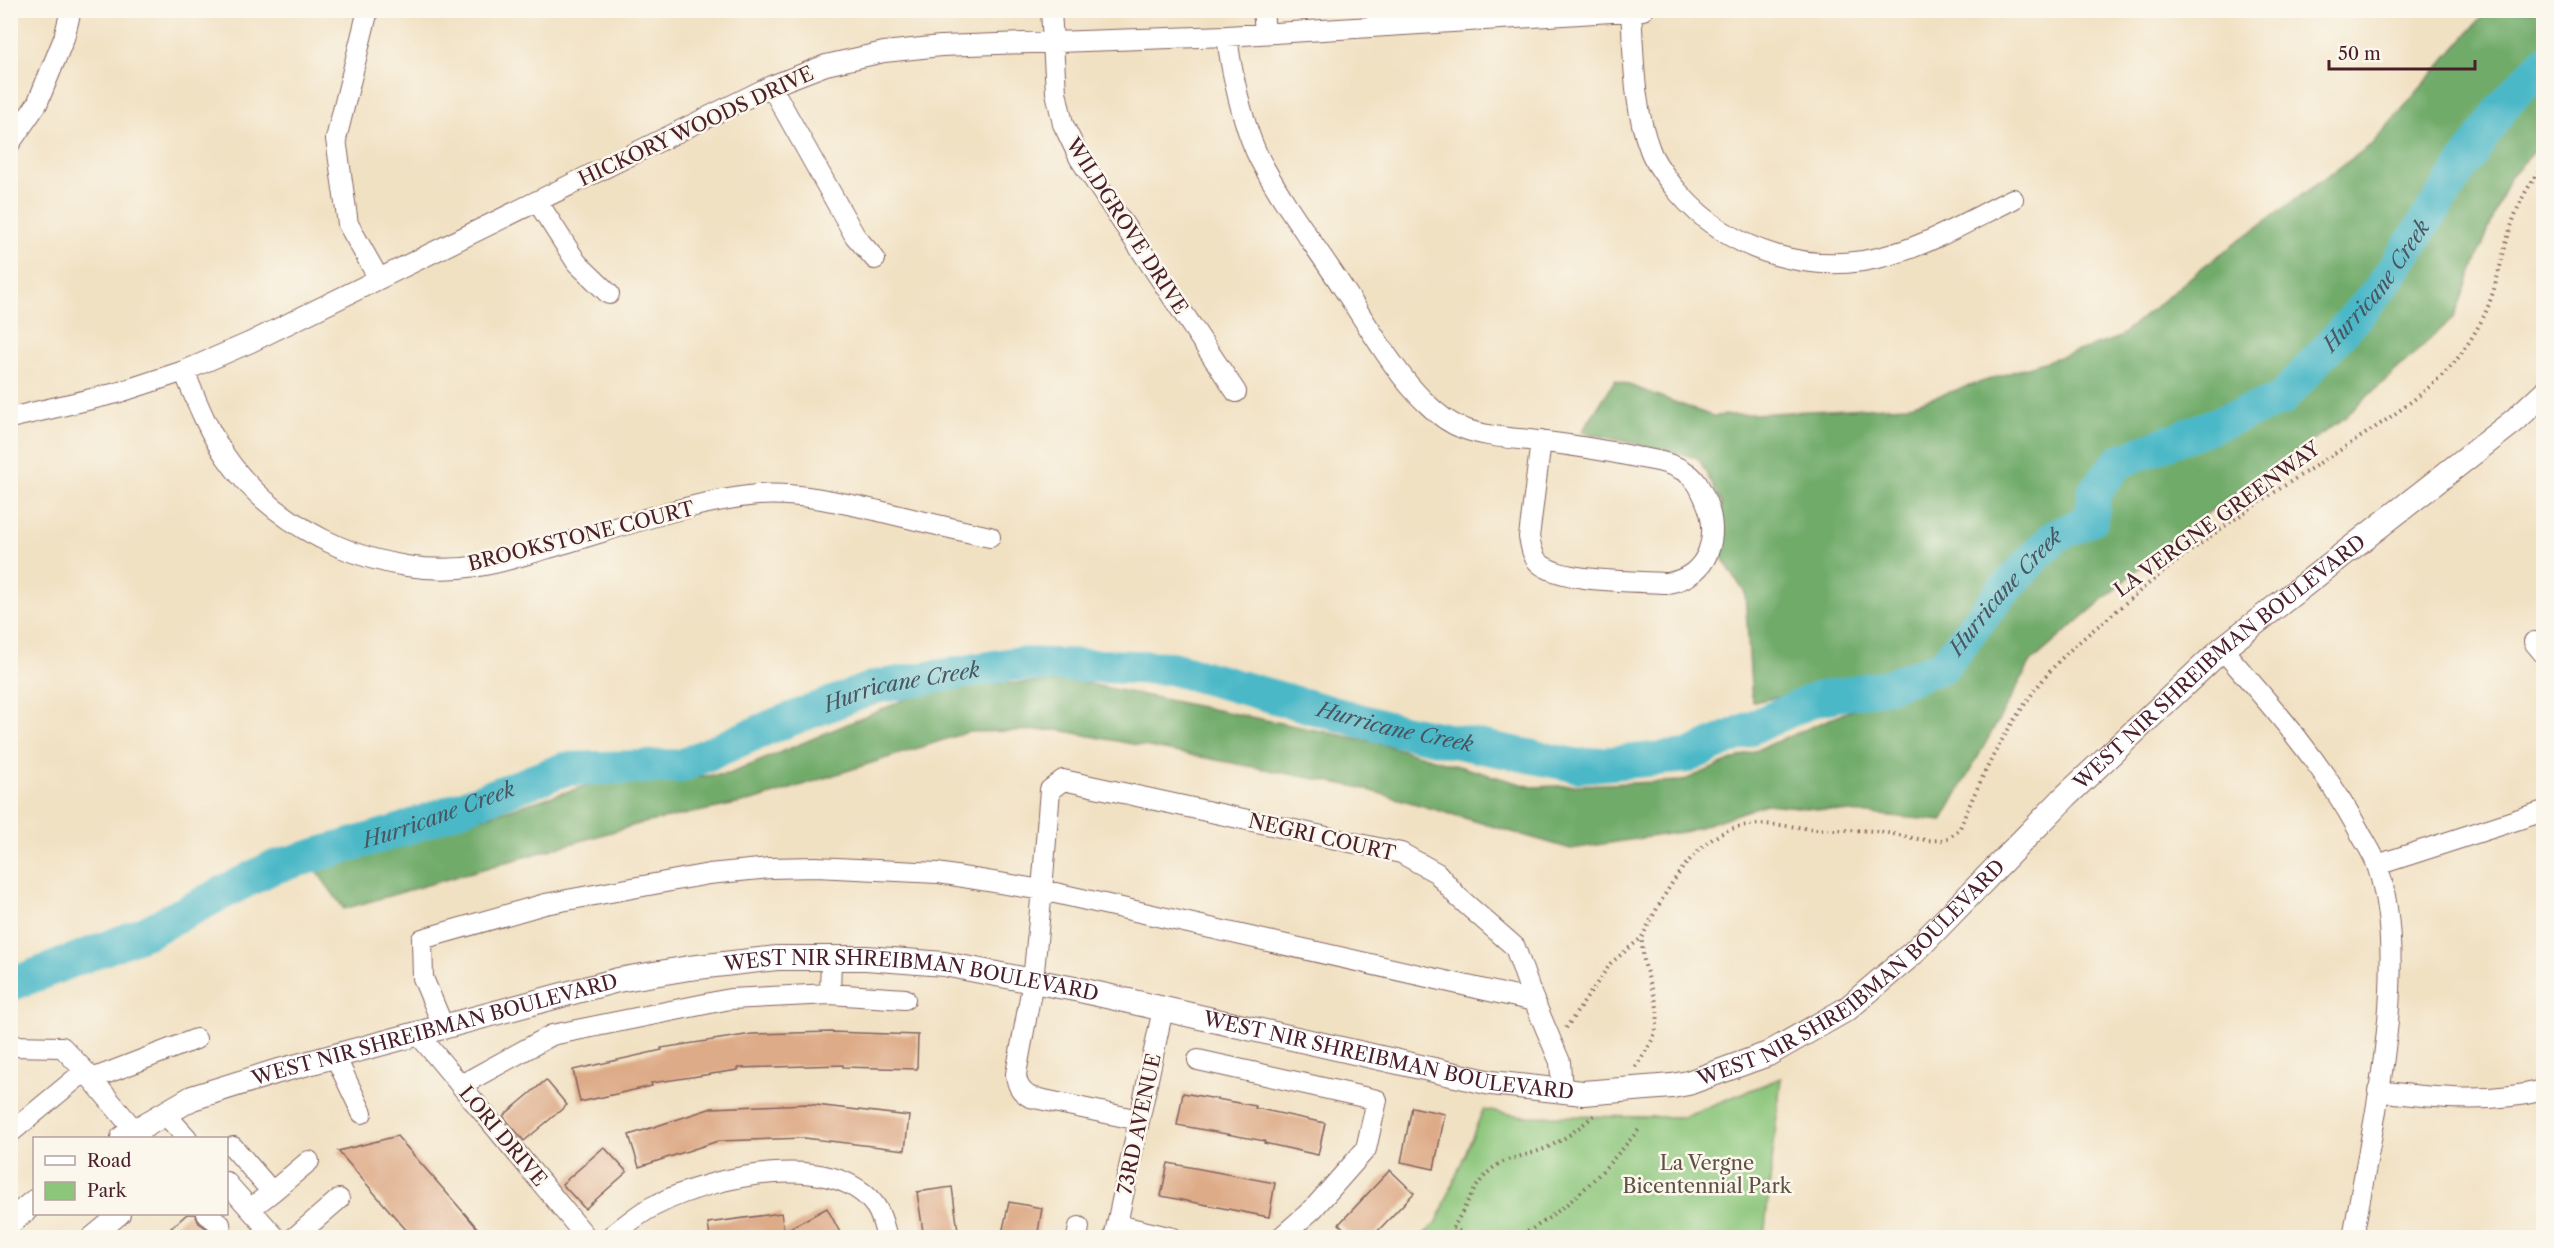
<svg xmlns="http://www.w3.org/2000/svg" width="2554" height="1248" viewBox="0 0 2554 1248" font-family="'Libre Caslon Text',serif">
<style>
.green{fill:#8cc67b;stroke:#6b7253;stroke-width:1.5}
.forest{fill:#71ab6b;stroke:#5e654b;stroke-width:1.5}
.lines{fill:none;stroke-linecap:round;stroke-linejoin:round}
.river{stroke:#4bb8c7;stroke-width:34}
.building{fill:#deab88}
.minor-casing{stroke:#846360;stroke-width:22}
.major-casing{stroke:#846360;stroke-width:26}
.path{stroke:#846360;stroke-width:4;stroke-dasharray:1.5 4.5;stroke-linecap:butt}
.minor{stroke:#fff;stroke-width:20}
.major{stroke:#fff;stroke-width:24}
.major-bridge-casing{stroke:#846360;stroke-width:26;stroke-linecap:butt}
.major-bridge{stroke:#fff;stroke-width:24}
.labels{text-anchor:middle;stroke-width:5;stroke-linejoin:round;paint-order:stroke}
.street-label{font-size:20px;fill:#4a1f2b;stroke:#fbf7ec}
.park-label{font-size:20px;fill:#5e5143;stroke:#fbf7ec}
.water-label{font-size:21px;font-style:italic;fill:#4a5562;stroke:#fbf7ec}
</style>
<rect width="100%" height="100%" fill="#fbf7ec"/>
<filter id="ink" filterUnits="userSpaceOnUse"><feTurbulence type="fractalNoise" baseFrequency=".0167" numOctaves="2"/><feDisplacementMap in="SourceGraphic" scale="12" xChannelSelector="R" yChannelSelector="G"/><feConvolveMatrix kernelMatrix="1 2 1 2 8 2 1 2 1" color-interpolation-filters="sRGB"/></filter>
<filter id="wash" filterUnits="userSpaceOnUse"><feTurbulence type="fractalNoise" baseFrequency=".008" numOctaves="4" result="noise"/><feDisplacementMap in="SourceGraphic" scale="24" xChannelSelector="R" yChannelSelector="G"/><feGaussianBlur stdDeviation="1.35" result="paint"/><feColorMatrix in="noise" values="0 0 0 0 0 0 0 0 0 0 0 0 0 0 0 0 0 1.4 0 .05"/><feComposite in="paint" operator="in"/></filter>
<g filter="url(#wash)">
<rect width="100%" height="100%" fill="#f1e1c3"/>
<!-- green -->
<path class="green" d="M 1781,1078 L 1764,1237 L 1421,1237 L 1437,1222 L 1483,1110 L 1524,1116 L 1682,1117 Z"/>
<!-- forest -->
<path class="forest" d="M 2487,11 L 2543,11 L 2543,142 L 2509,178 L 2454,317 L 2343,419 L 2183,530 L 2031,662 L 1942,821 L 1766,804 L 1688,831 L 1571,849 L 1358,787 L 1059,730 L 968,732 L 756,800 L 639,824 L 344,909 L 315,869 L 592,784 L 729,774 L 937,686 L 1074,681 L 1374,742 L 1532,787 L 1682,781 L 1859,707 L 1844,685 L 1752,702 L 1745,593 L 1717,550 L 1722,503 L 1698,458 L 1582,432 L 1615,380 L 1712,416 L 1907,406 L 2118,338 L 2204,266 L 2372,144 Z"/>
<g class="lines">
<!-- river -->
<path class="river" id="s1" d="M 10,983 L 15,983 L 147,932 L 271,868 L 399,831 L 565,769 L 681,766 L 770,727 L 875,687 L 1013,664 L 1171,668 L 1387,728 L 1579,766 L 1688,756 L 1816,699 L 1888,686 L 1943,666 L 2000,594 L 2054,537 L 2092,519 L 2094,492 L 2120,461 L 2282,399 L 2380,289 L 2504,105 L 2544,62"/>
</g>
<g id="blocks">
<!-- building -->
<path class="building" d="M 831,1032 L 918,1035 L 917,1069 L 843,1067 L 843,1065 L 738,1068 L 738,1070 L 651,1083 L 652,1086 L 580,1102 L 573,1070 L 662,1050 L 661,1048 L 752,1034 Z
M 546,1080 L 567,1105 L 524,1141 L 503,1116 Z
M 1183,1093 L 1256,1106 L 1255,1108 L 1325,1123 L 1318,1155 L 1264,1143 L 1265,1141 L 1177,1125 Z
M 807,1104 L 909,1116 L 905,1150 L 804,1138 L 718,1141 L 639,1167 L 629,1135 L 712,1108 Z
M 1412,1107 L 1445,1114 L 1434,1169 L 1401,1162 Z
M 397,1136 L 486,1238 L 413,1238 L 338,1151 Z
M 604,1147 L 627,1172 L 585,1209 L 562,1184 Z
M 1168,1163 L 1275,1183 L 1269,1217 L 1161,1196 Z
M 1390,1170 L 1414,1193 L 1371,1238 L 1354,1238 L 1339,1224 Z
M 952,1187 L 959,1238 L 924,1238 L 917,1192 Z
M 1009,1202 L 1042,1208 L 1037,1238 L 1001,1238 Z
M 827,1208 L 843,1238 L 710,1238 L 708,1223 L 781,1213 L 784,1231 Z
M 187,1214 L 195,1214 L 199,1223 L 209,1230 L 201,1238 L 160,1238 Z"/>
</g>
</g>
<g filter="url(#ink)">
<use href="#blocks" fill-opacity="0" stroke="#846360" stroke-width="1.5"/>
<g class="lines">
<!-- minor casing -->
<g class="minor-casing">
<path id="minor" d="M 368,10 L 336,139 L 348,224 L 379,279
M 1051,10 L 1056,92 L 1063,124 L 1080,159 L 1236,392
M 1263,10 L 1265,33
M 1631,10 C 1634,57 1633,106 1650,150 C 1655,164 1668,180 1678,192 C 1731,254 1815,278 1893,254 C 1934,242 1974,218 2013,199
M 1227,36 C 1231,71 1243,126 1259,158 C 1283,204 1315,245 1343,288 C 1366,322 1396,375 1425,402 C 1435,412 1448,423 1462,428 C 1485,437 1513,438 1538,441 C 1571,445 1604,450 1636,457 C 1653,460 1669,462 1684,471 C 1695,477 1700,487 1705,499 C 1721,534 1710,576 1668,583 C 1637,581 1562,583 1539,563 C 1532,556 1531,546 1529,537 L 1541,441
M 771,86 L 855,236 L 875,259
M 10,143 L 37,104 L 64,38 L 71,10
M 537,201 L 577,263 L 609,294
M 184,371 C 196,400 208,431 226,457 C 279,534 386,581 478,566 C 500,563 523,555 545,549 C 613,530 687,502 757,495 C 798,492 840,502 879,511 C 916,520 953,529 990,537
M 10,418 L 117,393 L 184,371 L 251,342 L 771,86 L 826,65 L 884,52 L 941,46 L 1227,36 L 1643,10
M 2534,642 L 2544,654
M 2222,649 C 2272,706 2322,763 2358,829 C 2364,841 2373,853 2377,865 C 2412,968 2371,1131 2353,1238
M 2377,865 L 2544,811
M 830,994 L 905,999
M 1534,1001 L 1042,890 L 1050,790 L 1063,780 L 1401,853 L 1437,873 L 1458,897 L 1515,947 L 1532,996 L 1560,1062 L 1562,1091
M 444,1028 L 423,978 L 422,939 L 545,904 L 709,874 L 770,868 L 816,867 L 938,873 L 1042,890 L 1033,981 L 1016,1074 C 1017,1085 1020,1091 1030,1097 L 1139,1120
M 419,1035 L 587,1238
M 10,1046 L 62,1047 L 85,1071
M 335,1056 L 362,1113
M 1198,1060 L 1377,1100 L 1366,1149 L 1313,1209 L 1280,1238
M 92,1079 L 196,1039
M 461,1085 L 552,1035 L 730,999 L 830,994 L 831,958
M 2378,1091 C 2434,1098 2489,1104 2544,1090
M 165,1114 L 187,1138
M 10,1133 L 85,1071 L 135,1131
M 233,1147 L 272,1192 L 250,1209
M 226,1182 L 276,1238
M 272,1192 L 309,1161
M 207,1214 L 220,1224 L 222,1238
M 1117,1225 L 1173,1238
M 91,1238 L 120,1214
M 294,1238 L 339,1199
M 609,1238 C 624,1226 640,1212 658,1204 C 710,1177 836,1148 876,1207 C 882,1216 884,1227 887,1238
M 1077,1238 L 1079,1227
M 1114,1238 L 1163,1009"/>
</g>
<!-- major casing -->
<g class="major-casing">
<g id="major">
<path id="s2" d="M 1672,1086 L 1688,1083 L 1768,1054 L 1847,1009 L 1913,953 L 2066,796 L 2222,649 L 2514,421 L 2544,393"/>
<path id="s3" d="M 123,1138 L 192,1098 L 275,1072 L 618,980 L 689,968 L 777,958 L 866,958 L 944,964 L 1080,990 L 1491,1083 L 1583,1093"/>
<path d="M 10,1222 L 34,1202"/>
</g>
</g>
<!-- path -->
<path class="path" d="M 1566,1028 L 1611,963 L 1641,938
M 1635,1067 C 1682,1007 1641,995 1642,937 C 1660,902 1682,858 1717,836 C 1747,817 1782,826 1815,829 C 1837,831 1860,829 1883,832 C 1901,835 1923,842 1941,840 C 1949,839 1955,833 1960,828 C 1983,771 2011,717 2051,670 C 2067,651 2088,634 2108,618 C 2167,566 2232,519 2298,477 C 2348,444 2413,408 2453,364 C 2465,350 2477,330 2485,314 C 2506,265 2505,208 2544,167
M 1453,1228 L 1473,1238
M 1446,1238 C 1463,1216 1471,1186 1493,1168 C 1505,1158 1526,1156 1541,1150 C 1562,1142 1579,1128 1596,1114
M 1517,1238 C 1573,1206 1601,1174 1641,1127"/>
<!-- minor -->
<use href="#minor" class="minor"/>
<!-- major -->
<use href="#major" class="major"/>
<!-- major-bridge casing -->
<g class="major-bridge-casing">
<path id="major-bridge" d="M 1583,1093 L 1672,1086"/>
</g>
<!-- major-bridge -->
<use href="#major-bridge" class="major-bridge"/>
</g>
</g>
<g class="labels">
<!-- street labels -->
<g class="street-label">
<text transform="translate(696 126) rotate(-25)" y="7">HICKORY WOODS DRIVE</text>
<text transform="translate(1127 226) rotate(57)" y="7">WILDGROVE DRIVE</text>
<text transform="translate(2217 519) rotate(-36)" y="7">LA VERGNE GREENWAY</text>
<text transform="translate(581 536) rotate(-14)" y="7">BROOKSTONE COURT</text>
<text dy="7" stroke="none"><textPath href="#s2" startOffset="702">WEST NIR SHREIBMAN BOULEVARD</textPath></text>
<text transform="translate(1322 837) rotate(13)" y="7">NEGRI COURT</text>
<text dy="7" stroke="none"><textPath href="#s2" startOffset="216">WEST NIR SHREIBMAN BOULEVARD</textPath></text>
<text dy="7" stroke="none"><textPath href="#s3" startOffset="818">WEST NIR SHREIBMAN BOULEVARD</textPath></text>
<text dy="7" stroke="none"><textPath href="#s3" startOffset="332">WEST NIR SHREIBMAN BOULEVARD</textPath></text>
<text dy="7" stroke="none"><textPath href="#s3" startOffset="1304">WEST NIR SHREIBMAN BOULEVARD</textPath></text>
<text transform="translate(1139 1124) rotate(-78)" y="7">73RD AVENUE</text>
<text transform="translate(503 1136) rotate(50)" y="7">LORI DRIVE</text>
</g>
<!-- park labels -->
<g class="park-label">
<text x="1707" y="1170">La Vergne<tspan x="1707" dy="23">Bicentennial Park</tspan></text>
</g>
<!-- water labels -->
<g class="water-label">
<text dy="7" stroke="none"><textPath href="#s1" startOffset="2622">Hurricane Creek</textPath></text>
<text dy="7" stroke="none"><textPath href="#s1" startOffset="2118">Hurricane Creek</textPath></text>
<text dy="7" stroke="none"><textPath href="#s1" startOffset="948">Hurricane Creek</textPath></text>
<text dy="7" stroke="none"><textPath href="#s1" startOffset="1452">Hurricane Creek</textPath></text>
<text dy="7" stroke="none"><textPath href="#s1" startOffset="462">Hurricane Creek</textPath></text>
</g>
</g>
<!-- margin -->
<rect width="2554" height="1248" fill="none" stroke="#fbf7ec" stroke-width="36"/>
<!-- legend -->
<rect x="33" y="1137" width="195" height="78" fill="#fbf7ec" stroke="#b4a19f" stroke-width="1.5"/>
<rect x="45" y="1156" width="30" height="9" fill="#ffffff" stroke="#b4a19f" stroke-width="1.5"/>
<text x="87" y="1167" font-size="18" fill="#4a1f2b">Road</text>
<rect x="45" y="1182" width="30" height="18" fill="#8cc67b" stroke="#b4a19f" stroke-width="1.5"/>
<text x="87" y="1197" font-size="18" fill="#4a1f2b">Park</text>
<!-- scale -->
<path d="M2329 60v9h146v-9" fill="none" stroke="#4a1f2b" stroke-width="3"/>
<text x="2338" y="60" font-size="18" fill="#4a1f2b" stroke="#fbf7ec" stroke-width="4.5" paint-order="stroke">50 m</text>
</svg>
